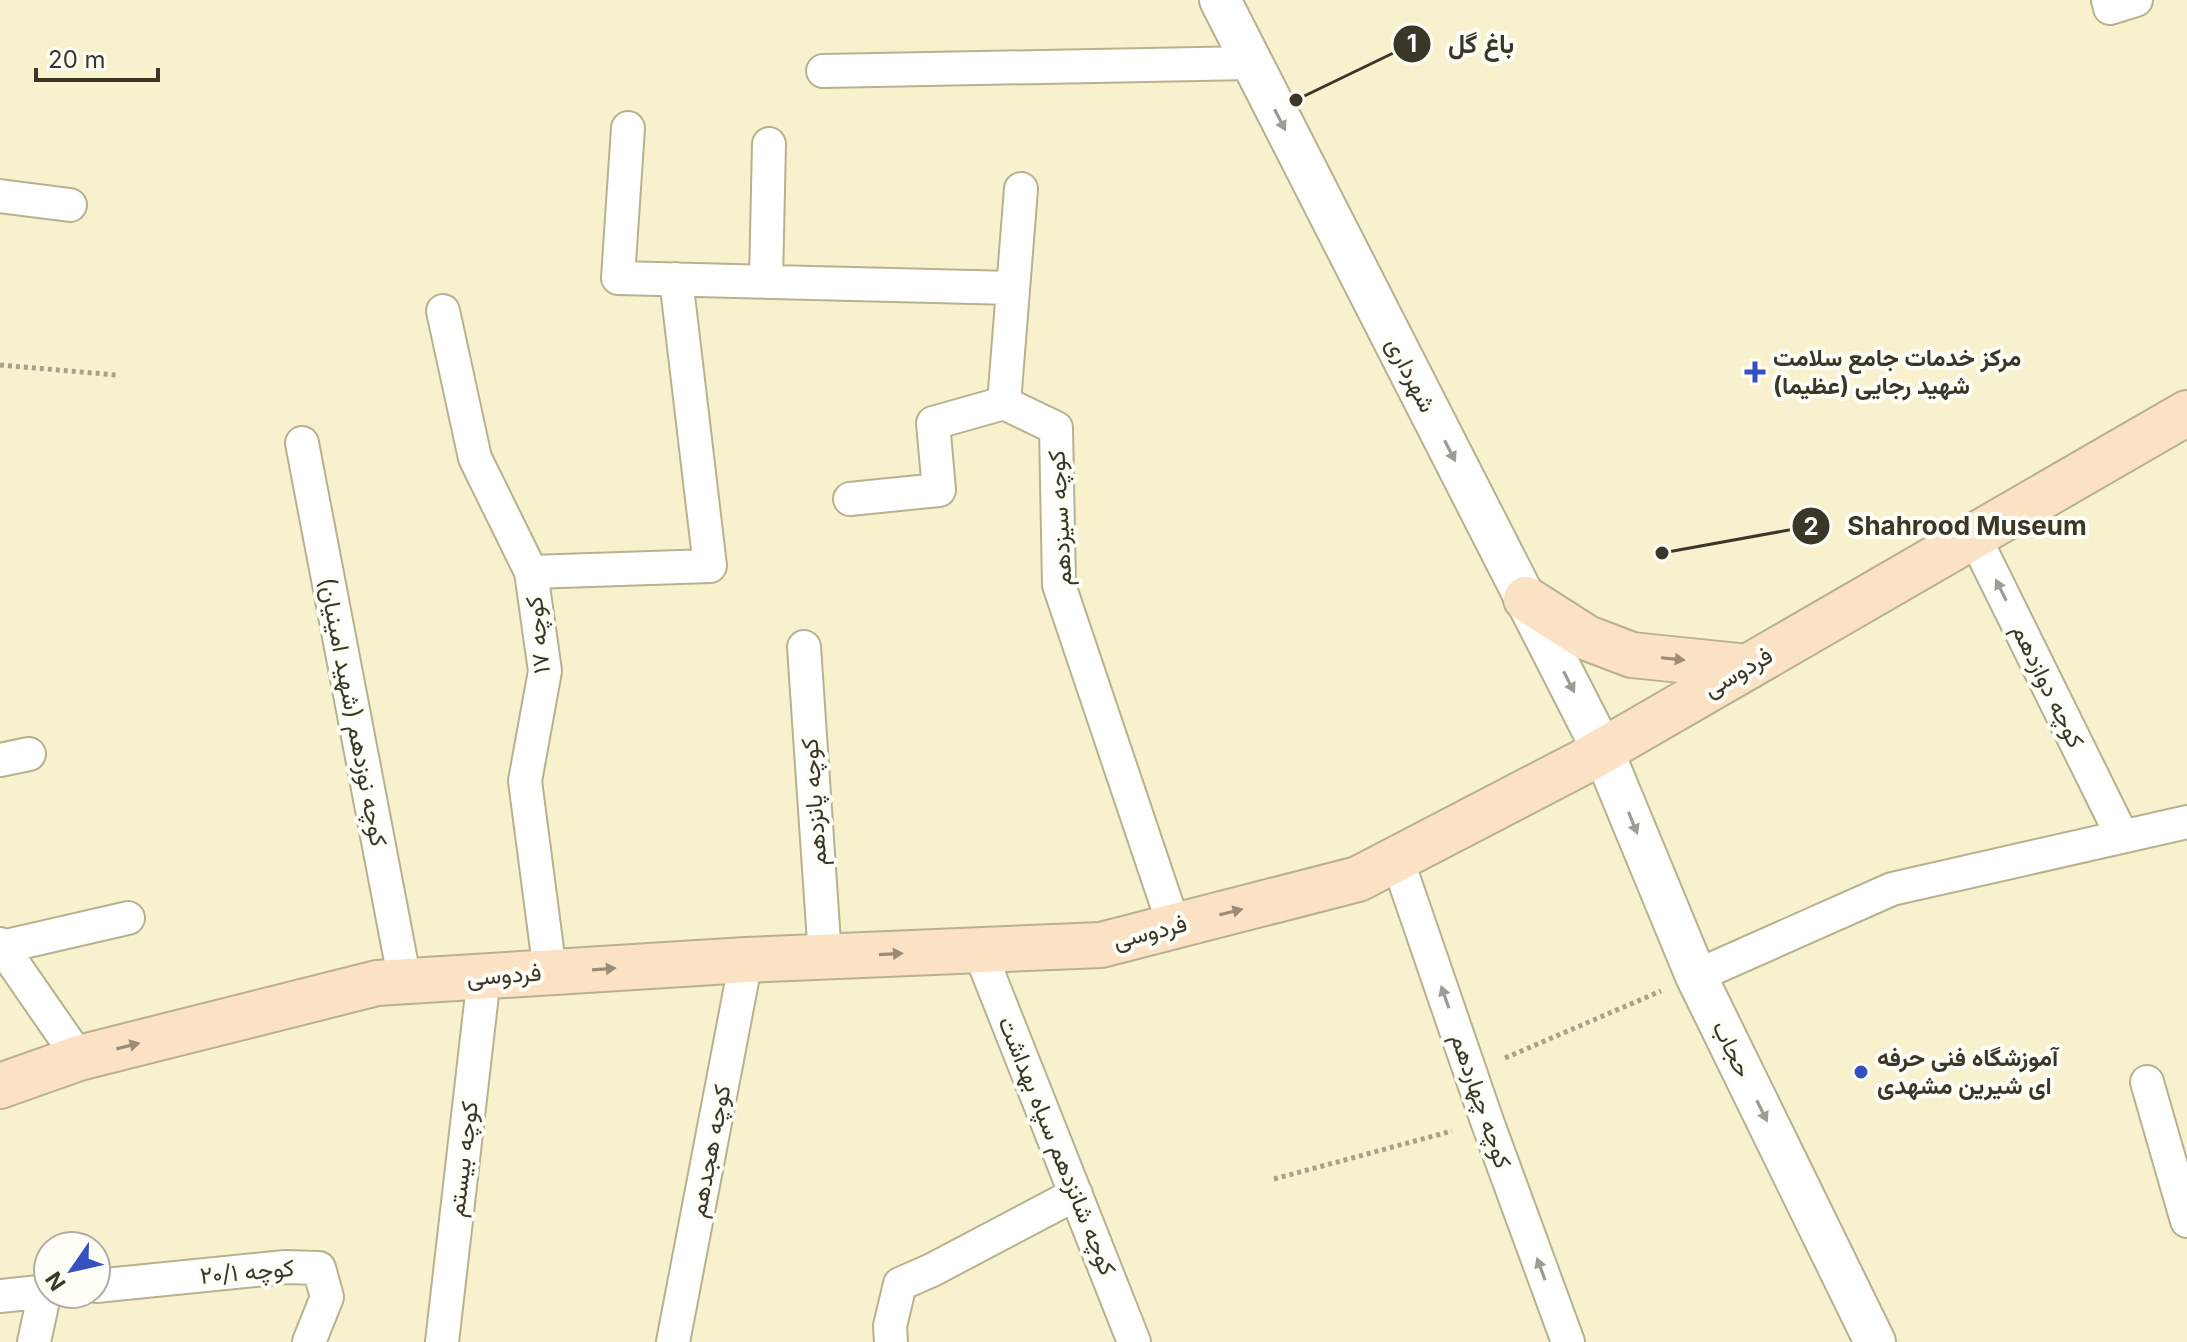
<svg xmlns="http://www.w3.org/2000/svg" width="2187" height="1342" viewBox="0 0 2187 1342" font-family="Inter,Vazirmatn,sans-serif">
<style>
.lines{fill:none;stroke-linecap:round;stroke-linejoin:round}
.minor-casing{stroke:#b7b18f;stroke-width:36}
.tertiary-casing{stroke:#b7b18f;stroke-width:44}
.secondary-casing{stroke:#b7b18f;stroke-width:48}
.path{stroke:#a6a187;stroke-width:5;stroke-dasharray:4 4;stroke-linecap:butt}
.minor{stroke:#fff;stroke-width:32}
.tertiary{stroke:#fff;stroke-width:40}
.secondary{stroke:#fce2c5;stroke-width:44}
.oneway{fill:#9c9b94}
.oneway2{fill:#9b8c77}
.poi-dot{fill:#3550c1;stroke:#fefdf6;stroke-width:3}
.labels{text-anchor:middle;stroke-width:8;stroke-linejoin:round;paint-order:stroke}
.poi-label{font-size:24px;font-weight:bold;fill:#3a3729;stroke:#fefdf6;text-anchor:start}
.street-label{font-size:24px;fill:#3a3729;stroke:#fefdf6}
.leader{fill:none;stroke:#3a3729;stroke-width:3}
.callout-dot{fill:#3a3729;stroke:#fefdf6;stroke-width:3}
.mark-label{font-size:24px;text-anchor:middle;font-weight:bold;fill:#fff}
.callout-label{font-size:26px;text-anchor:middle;font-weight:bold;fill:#3a3729;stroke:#fefdf6;stroke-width:8;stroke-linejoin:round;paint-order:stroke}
</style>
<rect width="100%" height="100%" fill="#f7f1ce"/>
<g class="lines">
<!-- minor casing -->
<g class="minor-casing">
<path id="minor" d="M 2108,0 L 2110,8 L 2136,0
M 823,71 L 1251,63
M 628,128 L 618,278 L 1013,288
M 0,196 L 70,205
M 766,281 L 769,144
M 443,311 L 475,458 L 531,572 L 545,671 L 525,781 L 550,972
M 1004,403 L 1021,189
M 302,443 L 405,982
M 850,499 L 939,490 L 933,423 L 1004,403 L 1056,428 L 1059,585 L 1174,926
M 1974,536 L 2122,836
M 531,572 L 710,566 L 676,279
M 804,647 L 825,957
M 0,760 L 29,754
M 1397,859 L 1487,1121 L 1568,1342
M 0,944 L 79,1058
M 2,947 L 128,918
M 979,950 L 1134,1342
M 1696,976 L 1892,889 L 2187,822
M 2147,1082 L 2187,1221
M 96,1286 L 285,1267 L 319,1268 L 327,1297 L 309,1342
M 0,1296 L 48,1291
M 34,1342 L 45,1291
M 442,1342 L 484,977
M 673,1342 L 746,960
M 891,1342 L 890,1326 L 900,1284 L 932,1270 L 1076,1194"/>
</g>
<!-- tertiary casing -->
<g class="tertiary-casing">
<path id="tertiary" d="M 1220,0 L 1603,751 L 1696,976 L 1875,1342"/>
</g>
<!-- secondary casing -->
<g class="secondary-casing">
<path id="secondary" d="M 1526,599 L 1587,638 L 1632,655 L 1748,667
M 0,1086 L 79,1058 L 377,983 L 746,960 L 1101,945 L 1358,879 L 1583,762 L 2187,413"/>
</g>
<!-- path -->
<path class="path" d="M 0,365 L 116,375
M 1505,1058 L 1661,991
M 1274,1179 L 1452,1131"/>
<!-- minor -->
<use href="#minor" class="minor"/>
<!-- tertiary -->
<use href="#tertiary" class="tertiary"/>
<!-- secondary -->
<use href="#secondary" class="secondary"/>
</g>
<!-- one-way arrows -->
<defs><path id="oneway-solid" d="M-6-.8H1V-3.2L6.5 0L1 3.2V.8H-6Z" transform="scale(2)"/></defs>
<g class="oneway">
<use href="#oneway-solid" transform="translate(1280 120) rotate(63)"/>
<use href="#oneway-solid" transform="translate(1450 451) rotate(63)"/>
<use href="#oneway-solid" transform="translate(2001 590) rotate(-116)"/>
<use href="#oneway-solid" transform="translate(1569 682) rotate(63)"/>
<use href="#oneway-solid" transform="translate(1633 823) rotate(68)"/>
<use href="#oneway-solid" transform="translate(1445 997) rotate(-109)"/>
<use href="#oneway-solid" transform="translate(1762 1111) rotate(64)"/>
<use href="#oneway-solid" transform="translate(1541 1269) rotate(-110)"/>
</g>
<g class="oneway2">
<use href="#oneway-solid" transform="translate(1673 659) rotate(6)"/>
<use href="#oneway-solid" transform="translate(1231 912) rotate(-14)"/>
<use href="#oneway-solid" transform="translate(891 954) rotate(-3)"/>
<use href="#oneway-solid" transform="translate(604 969) rotate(-4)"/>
<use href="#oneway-solid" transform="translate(128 1046) rotate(-14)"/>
</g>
<!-- markers -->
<g class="poi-dot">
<path d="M1751 360h8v8h8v8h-8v8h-8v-8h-8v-8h8z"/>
<circle cx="1861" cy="1072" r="8"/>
</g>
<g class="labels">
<!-- poi labels -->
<g class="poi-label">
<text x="1773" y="366">مرکز خدمات جامع سلامت<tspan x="1773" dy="28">شهید رجایی (عظیما)</tspan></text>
<text x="1877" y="1066">آموزشگاه فنی حرفه<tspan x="1877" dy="28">ای شیرین مشهدی</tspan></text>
</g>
<!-- street labels -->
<g class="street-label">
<text transform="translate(1411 375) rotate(63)" y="8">شهرداری</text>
<text transform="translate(1060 518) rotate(-93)" y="8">کوچه سیزدهم</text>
<text transform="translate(538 635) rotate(-96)" y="8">۱۷ کوچه</text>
<text transform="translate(1738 672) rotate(-30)" y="8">فردوسی</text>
<text transform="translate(2048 686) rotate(64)" y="8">کوچه دوازدهم</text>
<text transform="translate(353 712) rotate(79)" y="8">کوچه نوزدهم (شهید امینیان)</text>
<text transform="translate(814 802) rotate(-94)" y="8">کوچه پانزدهم</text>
<text transform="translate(1150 932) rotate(-14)" y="8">فردوسی</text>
<text transform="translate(504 975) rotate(-4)" y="8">فردوسی</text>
<text transform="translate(1732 1049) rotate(64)" y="8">حجاب</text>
<text transform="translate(1481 1101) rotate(71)" y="8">کوچه چهاردهم</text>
<text transform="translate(1057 1146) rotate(68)" y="8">کوچه شانزدهم سپاه بهداشت</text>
<text transform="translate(710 1151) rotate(-79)" y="8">کوچه هجدهم</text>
<text transform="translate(463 1159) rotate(-83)" y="8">کوچه بیستم</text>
<text transform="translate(247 1272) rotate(-5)" y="8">کوچه ۲۰/۱</text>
</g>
</g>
<!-- callouts -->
<path class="leader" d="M1296 100L1412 44M1662 553L1811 526"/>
<g class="callout-dot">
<circle cx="1296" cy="100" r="8"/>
<circle cx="1662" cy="553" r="8"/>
<circle cx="1412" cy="44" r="20"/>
<circle cx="1811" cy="526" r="20"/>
</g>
<g class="mark-label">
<text x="1412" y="52">1</text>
<text x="1811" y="535">2</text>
</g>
<g class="callout-label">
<text x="1481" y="53">باغ گل</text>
<text x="1967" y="535">Shahrood Museum</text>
</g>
<!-- north arrow -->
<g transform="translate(72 1270) rotate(236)"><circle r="38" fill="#fefdf6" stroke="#b0aea4" stroke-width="2"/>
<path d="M0-6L14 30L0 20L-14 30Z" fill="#3550c1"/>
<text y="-12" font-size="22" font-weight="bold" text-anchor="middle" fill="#3a3729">N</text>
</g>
<!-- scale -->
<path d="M36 68v12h122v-12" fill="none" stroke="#3a3729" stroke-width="4"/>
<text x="48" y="68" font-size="24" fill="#3a3729" stroke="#fefdf6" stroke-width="6" paint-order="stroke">20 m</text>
</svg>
